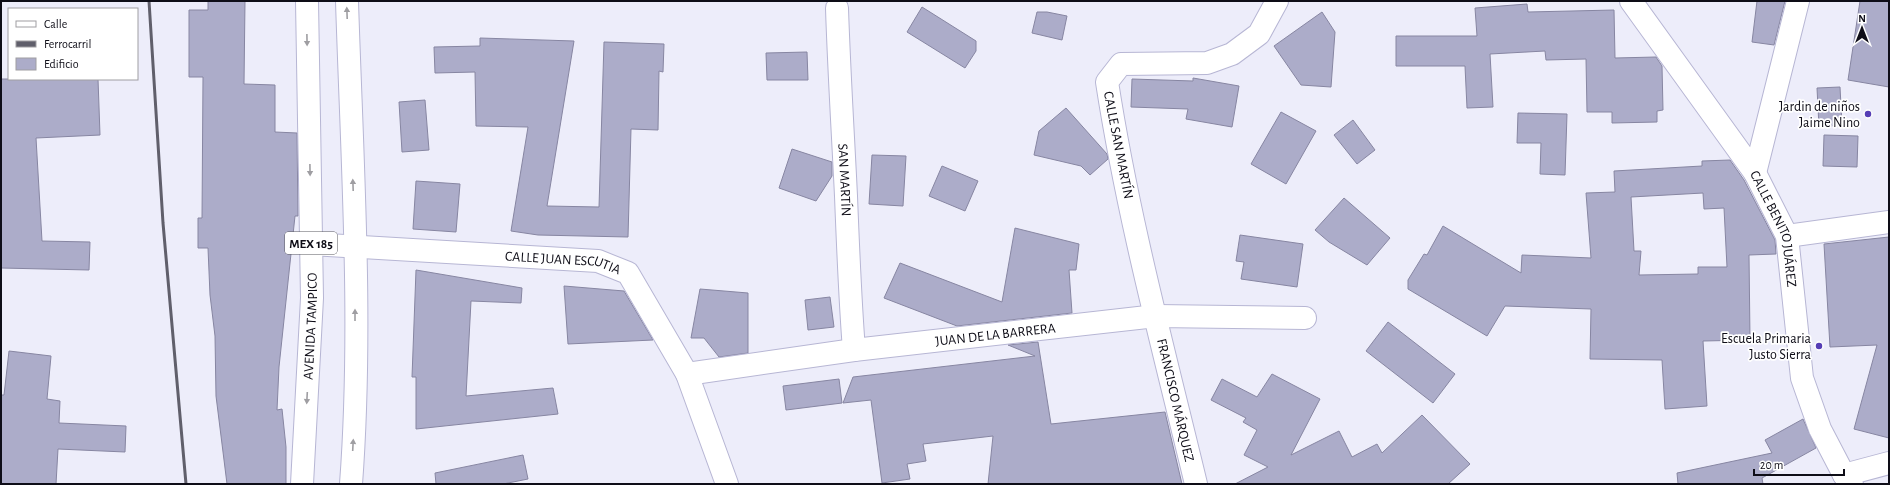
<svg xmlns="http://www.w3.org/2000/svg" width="1890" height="485" viewBox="0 0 1890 485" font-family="'Alegreya Sans',sans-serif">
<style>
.building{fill:#acacc9;stroke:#8786a2;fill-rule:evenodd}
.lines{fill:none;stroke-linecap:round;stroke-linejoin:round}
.minor-casing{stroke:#b7b6d4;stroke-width:24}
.major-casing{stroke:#b7b6d4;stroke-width:24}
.minor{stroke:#fff;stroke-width:22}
.major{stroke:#fff;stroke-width:22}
.rail{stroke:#605f6b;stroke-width:3}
.oneway{fill:#9f9ea2}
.poi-dot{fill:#553db5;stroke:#fff;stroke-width:1.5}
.labels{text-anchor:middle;stroke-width:3.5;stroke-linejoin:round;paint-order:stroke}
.shield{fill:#fff;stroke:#56565d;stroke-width:1}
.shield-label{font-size:13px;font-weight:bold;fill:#0e0d17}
.poi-label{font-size:14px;fill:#0e0d17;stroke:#fff;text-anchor:end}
.street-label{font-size:14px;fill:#0e0d17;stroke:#fff}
</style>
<rect width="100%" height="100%" fill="#ededfa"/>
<!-- building -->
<path class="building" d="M 208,1 L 245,1 L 244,84 L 275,85 L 275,132 L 297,133 L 298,216 L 295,216 L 279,367 L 277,410 L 282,409 L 286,447 L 286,484 L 227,484 L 216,396 L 215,336 L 210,295 L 208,248 L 198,248 L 198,218 L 202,218 L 203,77 L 189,77 L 189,10 L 208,10 Z
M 1757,1 L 1785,1 L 1774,45 L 1752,42 Z
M 1860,1 L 1889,1 L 1889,87 L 1848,80 Z
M 1527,4 L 1528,12 L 1614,10 L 1615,58 L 1656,57 L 1662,66 L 1663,110 L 1657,111 L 1657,122 L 1612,123 L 1612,112 L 1587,112 L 1586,59 L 1546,60 L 1545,51 L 1490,54 L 1493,107 L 1467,108 L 1465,66 L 1396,66 L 1396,36 L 1477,36 L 1475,8 Z
M 922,7 L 976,41 L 976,51 L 965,68 L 907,32 Z
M 1037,12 L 1047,12 L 1067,16 L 1062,40 L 1032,33 Z
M 1322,12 L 1335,32 L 1331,87 L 1301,85 L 1274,46 Z
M 480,38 L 574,41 L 547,206 L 599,207 L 604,42 L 664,44 L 663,72 L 659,71 L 658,130 L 631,129 L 628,237 L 538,235 L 511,231 L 528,127 L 476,126 L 475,72 L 435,73 L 434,47 L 480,46 Z
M 807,52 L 808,80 L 767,80 L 766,53 Z
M 1193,78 L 1239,86 L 1232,127 L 1186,119 L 1188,109 L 1131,107 L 1132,79 L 1193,81 Z
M 1,79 L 98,79 L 100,135 L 36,138 L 42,241 L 90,242 L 89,270 L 1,268 Z
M 1840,87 L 1842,125 L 1819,127 L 1817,88 Z
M 425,100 L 429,150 L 402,152 L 399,102 Z
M 1066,108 L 1107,154 L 1108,159 L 1090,175 L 1081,166 L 1034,155 L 1039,131 Z
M 1281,112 L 1316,131 L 1286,184 L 1251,164 Z
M 1518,113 L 1567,114 L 1565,175 L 1540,174 L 1541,143 L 1517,143 Z
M 1353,120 L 1375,150 L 1357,164 L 1334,135 Z
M 1824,135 L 1858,136 L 1857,167 L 1823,166 Z
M 792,149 L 832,162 L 832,176 L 816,201 L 779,188 Z
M 872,155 L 906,156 L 903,206 L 869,204 Z
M 1730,160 L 1744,180 L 1775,240 L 1776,254 L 1749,255 L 1750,340 L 1703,341 L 1707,406 L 1665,409 L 1662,360 L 1590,359 L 1591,309 L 1505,306 L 1487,336 L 1408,289 L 1408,280 L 1424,254 L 1427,255 L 1443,226 L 1521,273 L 1522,255 L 1591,258 L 1586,193 L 1615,192 L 1614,171 L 1702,166 L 1702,161 ZM 1703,193 L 1704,209 L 1724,208 L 1727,267 L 1698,267 L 1698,274 L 1639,275 L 1641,251 L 1634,251 L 1631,197 Z
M 942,166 L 978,181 L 965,211 L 929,196 Z
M 416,181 L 460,184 L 456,232 L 413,229 Z
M 1344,198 L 1390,238 L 1367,265 L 1329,242 L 1315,230 Z
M 1015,228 L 1079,244 L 1076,270 L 1069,270 L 1072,313 L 957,326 L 884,298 L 900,263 L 1002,302 Z
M 1240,235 L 1303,244 L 1297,287 L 1241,279 L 1244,262 L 1236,261 Z
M 1889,237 L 1889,438 L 1854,429 L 1877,345 L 1830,347 L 1824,244 Z
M 416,270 L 522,288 L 521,303 L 471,301 L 466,396 L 553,388 L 558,414 L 416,429 L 416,377 L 412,377 Z
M 564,286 L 624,291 L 653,340 L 568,344 Z
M 700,289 L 748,293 L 748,353 L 719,357 L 704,338 L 691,338 Z
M 830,297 L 834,327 L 808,330 L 805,300 Z
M 1388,322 L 1455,374 L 1433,403 L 1366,351 Z
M 1038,342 L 1051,424 L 1165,412 L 1182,484 L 988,484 L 993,436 L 923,444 L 926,461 L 907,464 L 910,479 L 882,483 L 871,400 L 843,403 L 853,377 L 1035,356 L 1008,345 Z
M 9,351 L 51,356 L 47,399 L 60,401 L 59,423 L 126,426 L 125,452 L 58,449 L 56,484 L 1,484 L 1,395 L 4,395 Z
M 1272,374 L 1320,399 L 1291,455 L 1339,431 L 1352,457 L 1377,444 L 1382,453 L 1422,415 L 1470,464 L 1448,484 L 1235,484 L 1268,467 L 1244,455 L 1257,430 L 1243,422 L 1246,418 L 1211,400 L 1222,379 L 1257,397 Z
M 839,379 L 842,403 L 786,410 L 783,386 Z
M 1803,419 L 1816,448 L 1762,478 L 1763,484 L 1678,484 L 1677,473 L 1772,453 L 1765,440 Z
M 523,455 L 528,479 L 503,484 L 436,484 L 435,473 Z"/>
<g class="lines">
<!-- minor casing -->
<g class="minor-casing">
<g id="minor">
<path id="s1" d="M 1631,1 L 1755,173 L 1787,236 L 1802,378 L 1820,429 L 1844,475 L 1852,484"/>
<path id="s2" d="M 837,8 C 839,71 843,134 846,196 C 848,248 850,299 854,350"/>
<path d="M 1755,173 L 1798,1"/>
<path d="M 1787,236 L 1889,222"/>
<path id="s3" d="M 311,244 L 598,261 L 628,273 L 687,374 L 727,484"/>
<path id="s4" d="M 687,374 L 854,350 L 1156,316 L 1305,318"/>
<path d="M 1844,475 L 1889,463"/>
<path d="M 1196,484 C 1164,351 1128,218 1107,82 L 1121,64 L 1207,63 L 1232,54 L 1259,34 L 1277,1"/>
</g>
</g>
<!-- major casing -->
<g class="major-casing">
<g id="major">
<path d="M 347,1 C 352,161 363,324 351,484"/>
<path id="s5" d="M 302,484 L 312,298 L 307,1"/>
</g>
</g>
<!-- minor -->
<use href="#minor" class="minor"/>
<!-- major -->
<use href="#major" class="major"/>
<!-- rail -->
<path class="rail" d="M 149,1 L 163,223 L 186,484"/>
</g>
<!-- one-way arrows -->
<defs><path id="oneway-solid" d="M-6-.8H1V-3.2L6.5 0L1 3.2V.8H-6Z"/></defs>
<g class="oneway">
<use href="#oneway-solid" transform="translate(347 13) rotate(-92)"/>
<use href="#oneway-solid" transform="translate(307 40) rotate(89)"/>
<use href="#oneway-solid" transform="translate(310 170) rotate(89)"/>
<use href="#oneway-solid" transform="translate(353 185) rotate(-92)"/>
<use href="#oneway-solid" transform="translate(355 315) rotate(-90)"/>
<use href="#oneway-solid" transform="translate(307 398) rotate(93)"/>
<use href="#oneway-solid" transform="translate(353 445) rotate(-87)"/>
</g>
<!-- markers -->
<g class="poi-dot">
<circle cx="1868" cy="114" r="4"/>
<circle cx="1819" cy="346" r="4"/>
</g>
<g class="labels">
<!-- shield labels -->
<rect class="shield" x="285" y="232" width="52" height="22" rx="3"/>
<g class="shield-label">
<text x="311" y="248">MEX 185</text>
</g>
<!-- poi labels -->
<g class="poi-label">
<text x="1860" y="111">Jardin de niños<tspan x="1860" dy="16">Jaime Nino</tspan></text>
<text x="1811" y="343">Escuela Primaria<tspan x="1811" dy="16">Justo Sierra</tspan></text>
</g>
<!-- street labels -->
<g class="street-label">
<text transform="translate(1119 145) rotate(79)" y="5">CALLE SAN MARTÍN</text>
<text dy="5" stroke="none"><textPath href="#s2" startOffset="172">SAN MARTÍN</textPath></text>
<text dy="5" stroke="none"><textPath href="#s1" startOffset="272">CALLE BENITO JUÁREZ</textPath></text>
<text dy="5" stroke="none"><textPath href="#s3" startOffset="253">CALLE JUAN ESCUTIA</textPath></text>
<text dy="5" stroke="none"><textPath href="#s5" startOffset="158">AVENIDA TAMPICO</textPath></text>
<text dy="5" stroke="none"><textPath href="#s4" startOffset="311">JUAN DE LA BARRERA</textPath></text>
<text transform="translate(1176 400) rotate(77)" y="5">FRANCISCO MÁRQUEZ</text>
</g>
</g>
<!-- border -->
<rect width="1890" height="485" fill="none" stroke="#0e0d17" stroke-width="4"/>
<!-- legend -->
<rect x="8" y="8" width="130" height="72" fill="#ffffff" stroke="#9f9ea2"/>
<rect x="16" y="21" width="20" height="6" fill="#ffffff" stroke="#9f9ea2"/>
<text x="44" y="28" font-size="12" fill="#0e0d17">Calle</text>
<rect x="16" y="41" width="20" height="6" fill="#605f6b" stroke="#9f9ea2"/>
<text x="44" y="48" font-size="12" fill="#0e0d17">Ferrocarril</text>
<rect x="16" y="58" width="20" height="12" fill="#acacc9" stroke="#9f9ea2"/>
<text x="44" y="68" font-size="12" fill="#0e0d17">Edificio</text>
<!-- north arrow -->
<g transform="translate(1862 28)" stroke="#ffffff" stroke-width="3" paint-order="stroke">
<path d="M0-3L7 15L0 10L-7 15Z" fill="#0e0d17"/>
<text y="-6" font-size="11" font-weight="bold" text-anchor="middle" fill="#0e0d17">N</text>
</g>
<!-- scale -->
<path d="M1754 469v6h90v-6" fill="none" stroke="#0e0d17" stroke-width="2"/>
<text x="1760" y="469" font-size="12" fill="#0e0d17" stroke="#ffffff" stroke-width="3" paint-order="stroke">20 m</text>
</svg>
